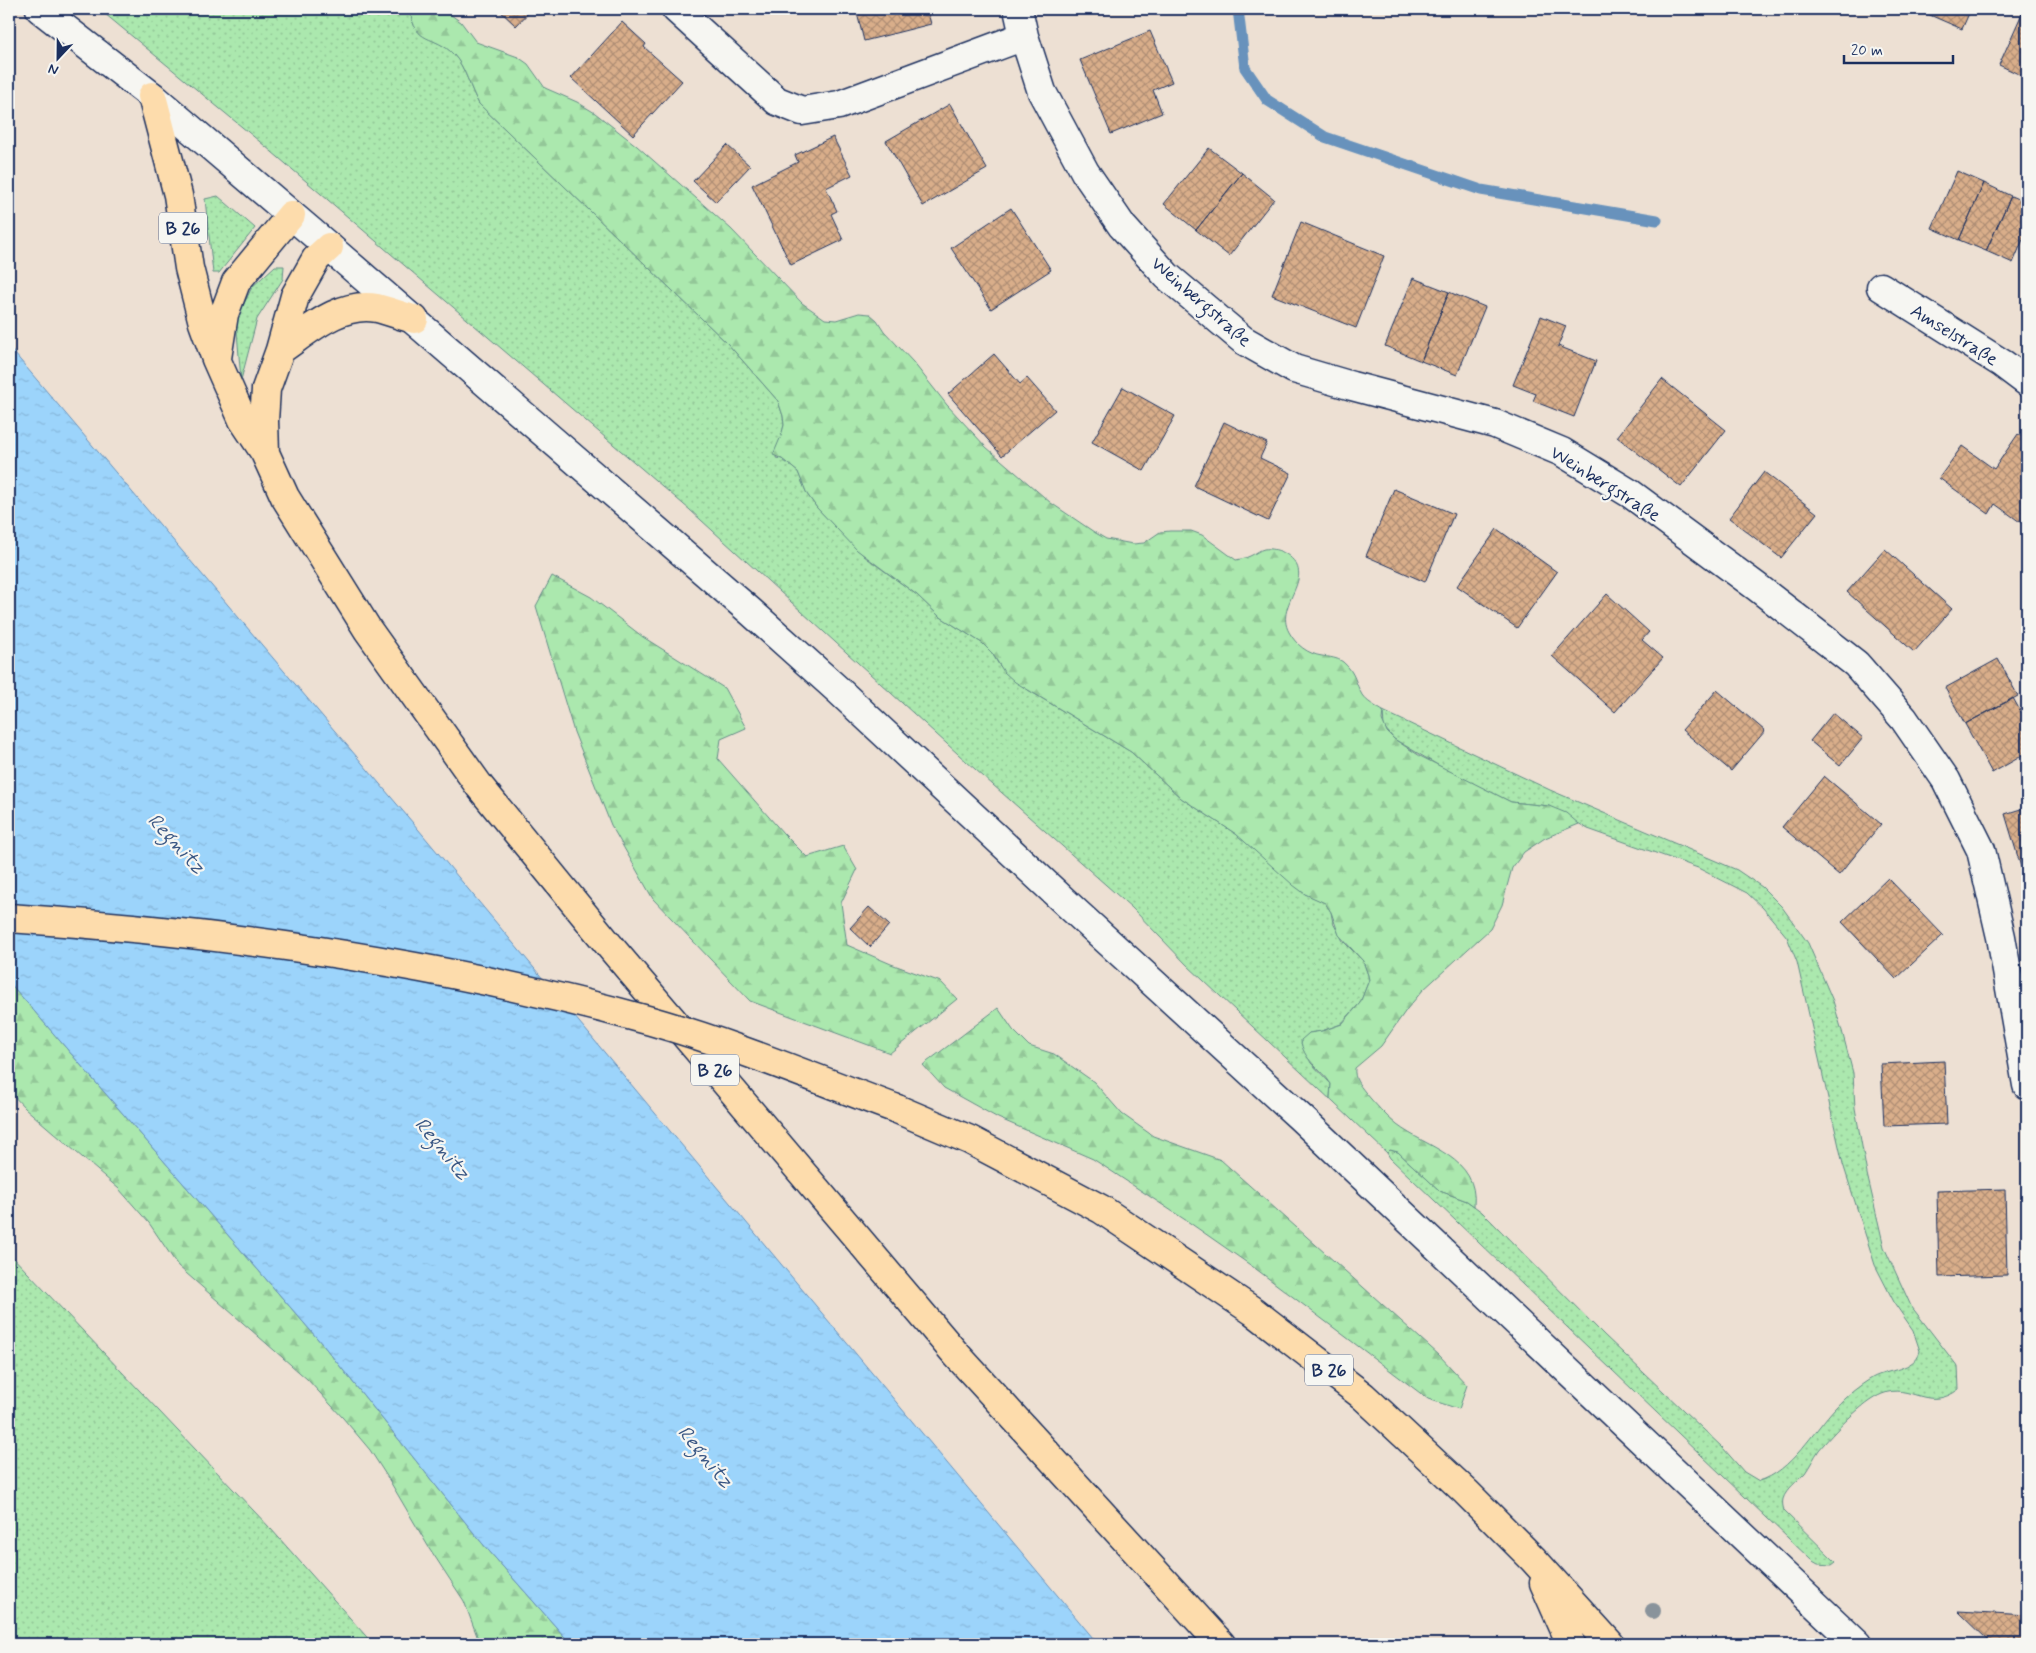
<svg xmlns="http://www.w3.org/2000/svg" width="2036" height="1653" viewBox="0 0 2036 1653" font-family="Mynerve,sans-serif">
<style>
.green{fill:url(#green-dots);stroke:#638c86}
.forest{fill:url(#forest-firs);stroke:#638c86}
.water{fill:url(#water-ripples);stroke:#6892bc}
.lines{fill:none;stroke-linecap:round;stroke-linejoin:round}
.stream{stroke:#6892bc;stroke-width:11}
.building{fill:url(#building-cross-hatch);stroke:#1b2f5e}
.street-casing{stroke:#1b2f5e;stroke-width:31}
.secondary-casing{stroke:#1b2f5e;stroke-width:31}
.primary-casing{stroke:#1b2f5e;stroke-width:31}
.street{stroke:#f6f6f2;stroke-width:28}
.secondary{stroke:#f6f6f2;stroke-width:28}
.primary{stroke:#fddcac;stroke-width:28}
.primary-bridge-casing{stroke:#1b2f5e;stroke-width:31;stroke-linecap:butt}
.primary-bridge{stroke:#fddcac;stroke-width:28}
.tree{fill:#89939b}
.labels{text-anchor:middle;stroke-width:4.5;stroke-linejoin:round;paint-order:stroke}
.shield{fill:#f6f6f2;stroke:#5d6b8a;stroke-width:1}
.shield-label{font-size:18px;font-weight:bold;fill:#1b2f5e}
.street-label{font-size:19px;fill:#1b2f5e;stroke:#f6f6f2}
.water-label{font-size:20px;font-style:italic;fill:#3b5885;stroke:#f6f6f2}
</style>
<defs>
<pattern id="green-dots" width="8" height="8" patternUnits="userSpaceOnUse" patternTransform="scale(1.25)"><rect width="8" height="8" fill="#abe8ae"/><path d="M2 2h.1M6 6h.1" fill="none" stroke="#93c798" stroke-width="1.8" stroke-linecap="round"/></pattern>
<pattern id="forest-firs" width="22" height="20" patternUnits="userSpaceOnUse" patternTransform="scale(1.25)"><rect width="22" height="20" fill="#abe8ae"/><path d="M5 1l3.5 6h-7zM16 11l3.5 6h-7z" fill="#93c798"/></pattern>
<pattern id="water-ripples" width="26" height="14" patternUnits="userSpaceOnUse" patternTransform="scale(1.25)"><rect width="26" height="14" fill="#9cd4fb"/><path d="M2 4q2-2 4 0t4 0M15 11q2-2 4 0t4 0" fill="none" stroke="#86b6da"/></pattern>
<pattern id="building-cross-hatch" width="8" height="8" patternUnits="userSpaceOnUse" patternTransform="scale(1.25)"><rect width="8" height="8" fill="#d9ae8a"/><path d="M0 0l8 8M0 8l8-8" fill="none" stroke="#af8e74"/></pattern>
</defs>
<rect width="100%" height="100%" fill="#ede0d3"/>
<filter id="ink" filterUnits="userSpaceOnUse"><feTurbulence type="fractalNoise" baseFrequency=".02" numOctaves="2"/><feDisplacementMap in="SourceGraphic" scale="10" xChannelSelector="R" yChannelSelector="G"/><feConvolveMatrix kernelMatrix="1 2 1 2 8 2 1 2 1" color-interpolation-filters="sRGB"/></filter>
<g filter="url(#ink)">
<!-- green -->
<path class="green" d="M 99,9 L 410,9 C 414,46 435,33 454,55 C 466,68 470,89 479,104 L 728,344 L 778,401 L 783,416 L 784,425 L 776,458 L 782,459 L 798,472 L 807,494 L 817,508 L 864,556 L 917,595 L 939,616 L 982,643 L 992,653 L 999,665 L 1028,690 L 1131,752 L 1181,798 L 1236,834 L 1305,894 L 1325,902 L 1331,912 L 1333,923 L 1343,941 L 1363,961 L 1368,975 L 1369,980 L 1360,1003 L 1341,1024 L 1322,1031 L 1309,1033 L 1301,1043 L 1311,1063 L 1331,1084 L 1330,1098 L 1334,1103 L 1187,965 L 1132,908 L 958,754 L 690,510 L 265,146 Z
M 218,196 L 255,228 L 219,273 L 213,273 L 205,199 Z
M 275,266 L 284,266 L 283,279 L 257,319 L 241,380 L 236,320 L 252,287 Z
M 1383,711 L 1550,790 L 1737,870 L 1762,887 L 1782,907 L 1808,943 L 1833,1001 L 1842,1031 L 1853,1073 L 1855,1108 L 1867,1174 L 1884,1247 L 1911,1306 L 1958,1367 L 1959,1389 C 1928,1413 1910,1382 1882,1394 C 1862,1402 1833,1433 1819,1450 C 1814,1457 1810,1466 1805,1473 C 1798,1481 1786,1489 1783,1499 C 1782,1503 1783,1507 1784,1511 L 1836,1562 L 1832,1565 L 1818,1564 L 1811,1560 L 1390,1158 L 1387,1153 L 1390,1150 L 1398,1152 L 1440,1191 L 1467,1201 L 1482,1212 L 1604,1335 L 1723,1448 L 1744,1472 L 1759,1481 C 1791,1472 1814,1430 1836,1407 C 1846,1396 1859,1386 1872,1378 C 1888,1369 1914,1371 1920,1351 L 1913,1330 L 1895,1304 L 1875,1265 L 1843,1164 L 1797,962 L 1787,937 L 1763,908 L 1747,893 L 1698,868 L 1588,829 L 1549,806 L 1511,802 L 1446,770 L 1394,739 L 1384,727 Z
M 9,1253 L 271,1529 L 373,1644 L 9,1644 Z"/>
<!-- forest -->
<path class="forest" d="M 410,9 L 444,10 L 461,22 L 476,42 L 518,57 L 528,64 L 545,88 L 577,102 L 595,113 L 637,146 L 731,229 L 802,303 L 825,319 L 836,320 L 859,313 L 870,314 L 877,320 L 884,331 L 913,362 L 947,405 L 986,447 L 1051,503 L 1094,532 L 1106,539 L 1133,544 L 1144,543 L 1160,532 L 1170,531 L 1191,531 L 1202,535 L 1236,560 C 1241,559 1246,558 1250,556 C 1255,554 1259,550 1264,549 C 1271,548 1280,550 1286,554 C 1320,577 1273,603 1289,632 C 1296,645 1308,654 1322,656 C 1329,657 1338,658 1343,662 C 1356,673 1355,683 1362,695 C 1367,702 1375,706 1383,711 L 1382,720 L 1387,732 L 1394,739 L 1420,756 L 1511,802 L 1549,806 L 1566,813 L 1579,824 L 1545,838 L 1524,852 L 1512,868 L 1502,905 L 1490,929 L 1423,990 L 1407,1009 L 1381,1046 L 1355,1068 C 1354,1079 1359,1084 1365,1092 C 1375,1104 1385,1115 1397,1125 C 1427,1148 1479,1157 1474,1206 L 1467,1201 L 1440,1191 L 1398,1152 L 1390,1150 L 1387,1153 L 1334,1103 L 1330,1098 L 1331,1084 C 1321,1069 1302,1059 1301,1040 L 1309,1033 L 1322,1031 L 1342,1024 L 1360,1003 L 1369,980 L 1368,975 L 1363,961 L 1339,935 L 1331,912 L 1325,903 L 1305,894 L 1293,885 L 1236,834 L 1181,798 L 1131,752 L 1015,682 L 1004,672 L 992,653 L 982,643 L 939,616 L 917,595 L 857,550 L 817,508 L 807,494 L 798,472 L 782,459 L 773,455 L 781,436 L 784,425 L 783,416 L 778,401 L 728,344 L 479,104 C 470,89 466,68 454,55 C 434,33 415,47 410,9 Z
M 552,576 L 591,597 L 643,637 L 724,688 L 746,728 L 721,739 L 718,759 L 783,833 L 807,857 L 843,846 L 857,870 L 841,903 L 847,945 L 891,964 L 941,982 L 957,999 L 890,1053 L 750,1001 L 653,899 L 611,825 L 574,732 L 536,606 Z
M 9,982 L 323,1345 L 482,1543 L 571,1644 L 480,1644 L 464,1601 L 428,1546 L 388,1478 L 370,1450 L 343,1418 L 307,1379 L 178,1266 L 149,1223 L 119,1189 L 25,1108 L 9,1091 Z
M 998,1008 L 1013,1030 L 1029,1046 L 1054,1054 L 1094,1082 L 1122,1114 L 1153,1136 L 1221,1160 L 1439,1355 L 1467,1385 L 1459,1409 L 1428,1399 L 1256,1269 L 1190,1223 L 1093,1159 L 998,1118 L 944,1088 L 923,1065 Z"/>
<!-- water -->
<path class="water" d="M 9,347 L 413,823 L 1098,1644 L 571,1644 L 482,1543 L 323,1345 L 9,982 Z"/>
<g class="lines">
<!-- stream -->
<path class="stream" d="M 1238,9 L 1245,68 L 1267,100 L 1325,137 L 1481,190 L 1657,220"/>
</g>
<!-- building -->
<path class="building" d="M 498,9 L 532,9 L 516,26 Z
M 856,9 L 927,9 L 931,24 L 864,41 Z
M 1916,9 L 1971,9 L 1962,29 Z
M 2024,9 L 2027,9 L 2027,78 L 1999,65 Z
M 622,22 L 646,44 L 644,47 L 682,81 L 633,135 L 571,78 Z
M 1150,31 L 1172,82 L 1153,90 L 1162,113 L 1111,134 L 1080,60 Z
M 950,104 L 987,169 L 923,206 L 886,141 Z
M 833,137 L 852,175 L 826,188 L 837,211 L 831,214 L 843,240 L 791,265 L 752,185 L 798,162 L 795,155 Z
M 727,145 L 750,166 L 716,202 L 693,181 Z
M 1209,148 L 1242,173 L 1196,230 L 1164,204 Z
M 1957,171 L 1984,183 L 1959,240 L 1932,228 Z
M 1242,173 L 1274,199 L 1229,256 L 1196,230 Z
M 1984,183 L 2011,196 L 1986,251 L 1959,240 Z
M 2011,196 L 2027,203 L 2027,230 L 2013,263 L 1986,251 Z
M 1011,208 L 1051,270 L 991,309 L 951,248 Z
M 1301,222 L 1384,256 L 1356,328 L 1272,295 Z
M 1413,278 L 1449,292 L 1421,361 L 1385,346 Z
M 1449,292 L 1485,307 L 1457,375 L 1421,361 Z
M 1541,316 L 1566,326 L 1558,346 L 1596,361 L 1574,417 L 1533,401 L 1536,394 L 1513,385 Z
M 994,354 L 1020,384 L 1027,378 L 1055,410 L 1002,456 L 948,394 Z
M 1662,379 L 1726,430 L 1681,487 L 1617,437 Z
M 1123,387 L 1175,416 L 1144,471 L 1092,442 Z
M 1224,422 L 1267,443 L 1260,458 L 1291,473 L 1268,521 L 1194,486 Z
M 2018,434 L 2027,441 L 2027,527 L 1995,504 L 1989,514 L 1939,478 L 1962,446 L 1994,469 Z
M 1764,472 L 1817,513 L 1781,558 L 1729,518 Z
M 1394,489 L 1454,514 L 1425,582 L 1366,556 Z
M 1497,529 L 1557,572 L 1517,628 L 1457,586 Z
M 1885,549 L 1952,609 L 1914,652 L 1847,592 Z
M 1607,594 L 1649,632 L 1642,640 L 1663,658 L 1615,712 L 1552,656 Z
M 1998,659 L 2018,696 L 1965,724 L 1945,688 Z
M 1717,690 L 1765,731 L 1731,771 L 1682,730 Z
M 2013,698 L 2027,723 L 2027,753 L 1992,773 L 1965,724 Z
M 1833,713 L 1863,738 L 1840,766 L 1810,741 Z
M 1824,776 L 1881,824 L 1839,875 L 1782,827 Z
M 2027,807 L 2027,887 L 2005,814 Z
M 1888,878 L 1943,935 L 1896,979 L 1842,922 Z
M 869,907 L 889,925 L 870,947 L 850,928 Z
M 1944,1061 L 1947,1124 L 1884,1126 L 1881,1064 Z
M 2005,1189 L 2007,1275 L 1939,1277 L 1937,1191 Z
M 1958,1611 L 2027,1615 L 2027,1644 L 1992,1644 Z"/>
<g class="lines">
<!-- street casing -->
<g class="street-casing">
<path id="street" d="M 676,9 L 777,101 L 802,111 L 839,105 L 1024,36
M 1018,9 L 1024,36 L 1042,92 L 1085,172 L 1122,226 L 1167,276 L 1243,340 L 1294,369 L 1352,386 L 1495,424 L 1562,452 L 1631,494 L 1757,587 L 1856,664 L 1904,719 L 1946,780 L 1981,850 L 2001,937 L 2027,1085
M 1881,287 L 2003,364 L 2027,382"/>
</g>
<!-- secondary casing -->
<g class="secondary-casing">
<path id="secondary" d="M 40,9 L 152,96 L 329,247 L 751,612 L 838,690 L 1078,914 L 1301,1118 L 1857,1644"/>
</g>
<!-- primary casing -->
<g class="primary-casing">
<path id="primary" d="M 152,96 L 178,195 L 189,268 L 203,323 L 216,359 L 243,420 L 265,453 L 285,497 L 368,630 L 480,787 L 613,950 L 955,1353 L 1221,1644
M 280,350 C 308,331 340,301 377,308 C 389,311 402,316 414,319
M 217,358 L 224,314 L 236,282 L 291,215
M 265,453 L 264,421 L 266,389 L 280,350 L 295,296 L 316,259 L 329,247
M 897,1109 L 970,1140 L 1101,1209 L 1253,1311 L 1363,1396 L 1466,1492 L 1533,1559 L 1610,1644
M 1544,1583 L 1571,1644"/>
</g>
<!-- street -->
<use href="#street" class="street"/>
<!-- secondary -->
<use href="#secondary" class="secondary"/>
<!-- primary -->
<use href="#primary" class="primary"/>
<!-- primary-bridge casing -->
<g class="primary-bridge-casing">
<path id="primary-bridge" d="M 9,918 C 225,932 442,963 651,1021 C 735,1045 816,1079 897,1109"/>
</g>
<!-- primary-bridge -->
<use href="#primary-bridge" class="primary-bridge"/>
</g>
<!-- trees -->
<circle class="tree" cx="1653" cy="1611" r="8"/>
</g>
<g class="labels">
<!-- shield labels -->
<g class="shield">
<rect x="159" y="212.5" width="48" height="31" rx="4"/>
<rect x="691" y="1054.5" width="48" height="31" rx="4"/>
<rect x="1305" y="1354.5" width="48" height="31" rx="4"/>
</g>
<g class="shield-label">
<text x="183" y="234">B 26</text>
<text x="715" y="1076">B 26</text>
<text x="1329" y="1376">B 26</text>
</g>
<!-- street labels -->
<g class="street-label">
<text transform="translate(1202 301) rotate(41)" y="7">Weinbergstraße</text>
<text transform="translate(1955 334) rotate(32)" y="7">Amselstraße</text>
<text transform="translate(1606 483) rotate(32)" y="7">Weinbergstraße</text>
</g>
<!-- water labels -->
<g class="water-label">
<text transform="translate(177 843) rotate(47)" y="7">Regnitz</text>
<text transform="translate(443 1148) rotate(50)" y="7">Regnitz</text>
<text transform="translate(706 1456) rotate(50)" y="7">Regnitz</text>
</g>
</g>
<!-- margin -->
<rect width="2036" height="1653" fill="none" stroke="#f6f6f2" stroke-width="30"/>
<rect x="15" y="15" width="2006" height="1623" fill="none" stroke="#1b2f5e" stroke-width="2" filter="url(#ink)"/>
<!-- north arrow -->
<g transform="translate(58 58) rotate(202)" stroke="#f6f6f2" stroke-width="4" paint-order="stroke">
<path d="M0-4L9 19L0 12L-9 19Z" fill="#1b2f5e"/>
<text y="-8" font-size="14" font-weight="bold" text-anchor="middle" fill="#1b2f5e">N</text>
</g>
<!-- scale -->
<path d="M1844 55v8h109v-8" fill="none" stroke="#1b2f5e" stroke-width="2.5"/>
<text x="1851" y="55" font-size="15" fill="#1b2f5e" stroke="#f6f6f2" stroke-width="4" paint-order="stroke">20 m</text>
</svg>
